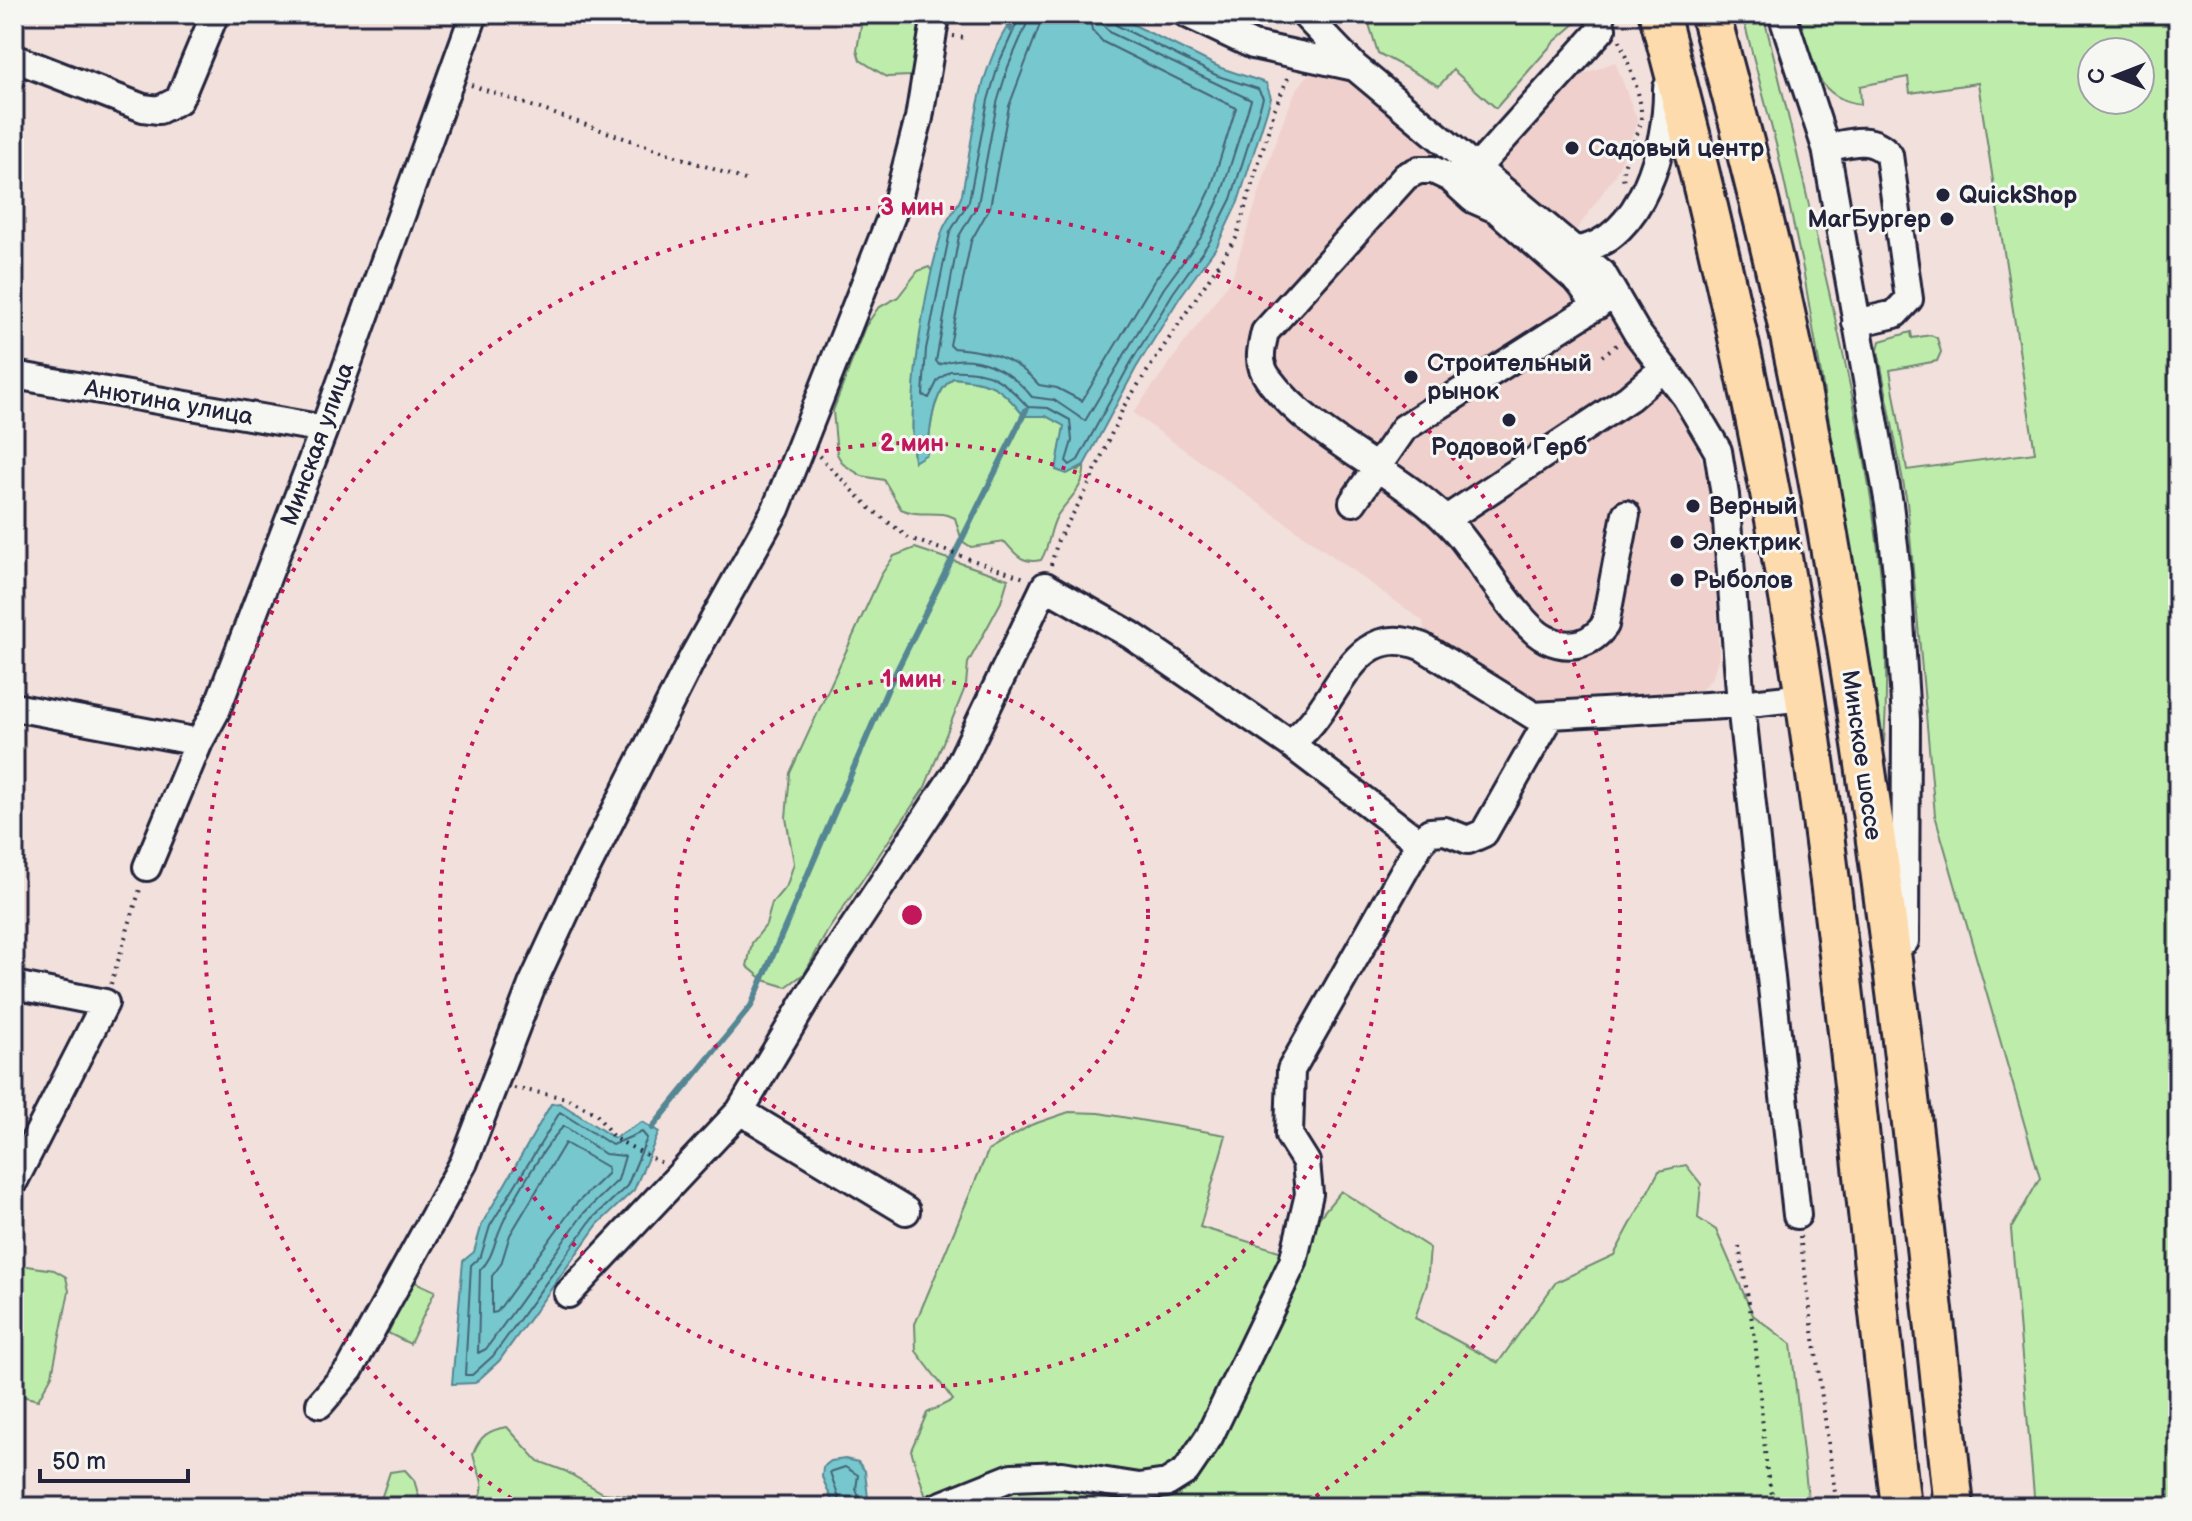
<svg xmlns="http://www.w3.org/2000/svg" width="2192" height="1521" viewBox="0 0 2192 1521" font-family="'Balsamiq Sans',sans-serif">
<style>
.built{fill:#efd0cc}
.green{fill:#beedab;stroke:#708873;stroke-width:2;fill-rule:evenodd}
.water{fill:#77c8ce;stroke:#558693;stroke-width:2}
.lines{fill:none;stroke-linecap:round;stroke-linejoin:round}
.shore{stroke:#446476;stroke-width:2}
.stream{stroke:#558693;stroke-width:6}
.minor-casing{stroke:#22223b;stroke-width:32}
.highway-casing{stroke:#22223b;stroke-width:44}
.path{stroke:#22223b;stroke-width:4;stroke-dasharray:2 6;stroke-linecap:butt}
.minor{stroke:#f6f6f2;stroke-width:26}
.highway{stroke:#fedbac;stroke-width:38}
.ring{fill:none;stroke:#c2185b;stroke-width:4;stroke-dasharray:4 8}
.poi-dot{fill:#22223b;stroke:#f6f6f2;stroke-width:3}
.labels{text-anchor:middle;stroke-width:6;stroke-linejoin:round;paint-order:stroke}
.poi-label{font-size:24px;font-weight:bold;fill:#22223b;stroke:#f6f6f2;text-anchor:start}
.street-label{font-size:24px;fill:#22223b;stroke:#f6f6f2}
.centre{fill:#c2185b;stroke:#f6f6f2;stroke-width:4}
.ring-label{font-size:24px;text-anchor:middle;font-weight:bold;fill:#c2185b;stroke:#f6f6f2;stroke-width:6;stroke-linejoin:round;paint-order:stroke}
</style>
<rect width="100%" height="100%" fill="#f2e0dc"/>
<filter id="ink" filterUnits="userSpaceOnUse"><feTurbulence type="fractalNoise" baseFrequency=".0125" numOctaves="2"/><feDisplacementMap in="SourceGraphic" scale="16" xChannelSelector="R" yChannelSelector="G"/><feConvolveMatrix kernelMatrix="1 2 1 2 8 2 1 2 1" color-interpolation-filters="sRGB"/></filter>
<g filter="url(#ink)">
<!-- built -->
<path class="built" d="M 1615,62 L 1638,122 L 1615,175 L 1570,239 L 1493,174 L 1582,75 Z
M 1320,69 L 1349,76 L 1595,279 L 1679,396 L 1711,488 L 1719,655 L 1713,676 L 1703,688 L 1692,694 L 1538,709 L 1425,636 L 1423,621 L 1133,413 L 1232,278 L 1277,137 L 1295,92 L 1307,76 Z"/>
<!-- green -->
<path class="green" d="M 863,14 L 921,14 L 915,66 L 910,76 L 887,77 L 860,60 L 857,50 Z
M 1366,14 L 1586,14 L 1554,42 L 1496,108 L 1453,70 L 1439,86 L 1378,53 Z
M 1742,14 L 1763,14 C 1784,94 1802,176 1821,257 C 1858,417 1896,578 1884,743 L 1803,269 L 1777,148 Z
M 1798,14 L 2178,14 L 2178,1507 L 2035,1507 L 2011,1229 L 2040,1178 L 1935,815 L 1907,502 L 1878,350 L 1880,341 L 1911,332 L 1912,338 L 1931,335 L 1937,338 L 1941,352 L 1937,361 L 1890,370 L 1907,470 L 2035,453 L 1978,83 L 1910,93 L 1908,77 L 1860,86 L 1861,104 C 1813,99 1808,53 1798,14 ZM 2092,52 L 2140,52 L 2140,100 L 2092,100 Z
M 929,267 L 934,274 C 921,335 908,398 914,461 L 927,453 C 931,428 931,395 953,378 C 991,382 1000,385 1024,416 L 1046,416 L 1065,426 L 1059,454 L 1078,471 L 1084,465 C 1086,487 1068,499 1057,516 C 1049,530 1050,546 1041,560 C 1023,564 1017,556 1005,542 L 971,547 L 962,541 L 955,518 C 938,509 920,518 901,509 L 884,480 L 862,476 L 843,464 L 837,454 L 833,411 L 865,327 L 878,308 L 898,297 L 918,271 Z
M 915,548 L 1008,579 L 1001,602 L 968,663 L 966,685 L 925,787 L 827,932 L 805,973 L 786,987 L 764,980 L 747,966 L 752,943 L 766,925 L 772,903 L 787,885 L 794,863 L 786,818 L 790,773 L 881,575 L 894,556 Z
M 1069,1112 L 1099,1113 L 1226,1135 L 1200,1227 L 1289,1254 L 1341,1191 L 1430,1248 L 1427,1284 L 1415,1318 L 1498,1363 L 1556,1282 L 1614,1255 L 1659,1171 L 1686,1165 L 1701,1184 L 1698,1218 L 1716,1230 L 1753,1315 L 1791,1344 L 1809,1507 L 929,1507 L 911,1450 L 927,1413 L 953,1400 L 916,1351 L 915,1324 L 988,1151 L 1031,1125 Z
M 14,1264 L 54,1270 L 66,1277 L 69,1291 L 52,1375 L 38,1400 L 14,1394 Z
M 413,1281 L 435,1291 L 410,1344 L 388,1333 Z
M 507,1427 L 538,1461 L 565,1471 L 603,1493 L 633,1496 L 641,1507 L 474,1507 C 491,1483 478,1478 473,1454 C 480,1436 488,1430 507,1427 Z
M 405,1470 L 414,1480 L 422,1507 L 344,1507 L 353,1499 L 367,1503 L 381,1499 L 390,1472 Z"/>
<!-- water -->
<path class="water" d="M 1016,14 L 1112,14 L 1221,68 L 1266,83 L 1271,98 L 1238,202 L 1217,246 L 1180,297 L 1136,368 L 1084,465 L 1067,474 L 1056,470 L 1064,426 L 1046,416 L 1024,416 C 1000,385 991,382 953,378 C 931,394 931,428 927,454 L 914,462 C 908,394 922,298 942,232 C 946,218 959,208 962,194 C 974,134 977,65 1016,14 Z
M 560,1103 L 614,1138 L 642,1122 L 659,1132 L 634,1190 L 598,1224 L 499,1361 L 475,1383 L 452,1384 L 463,1261 L 474,1252 L 482,1224 L 551,1104 Z
M 845,1459 L 858,1462 L 865,1471 L 869,1507 L 835,1507 L 822,1477 L 823,1467 L 831,1461 Z"/>
<g class="lines">
<!-- shore -->
<path class="shore" d="M 1021,14 L 999,63 L 988,100 L 969,201 L 950,232 L 926,349 L 923,395 L 929,398 L 938,380 L 950,371 C 989,369 1003,379 1028,407 L 1048,408 L 1070,420 L 1072,441 L 1066,461 L 1070,465 L 1078,460 L 1130,364 L 1173,293 L 1210,241 L 1231,199 L 1263,98 L 1258,89 L 1218,76 L 1116,25 L 1111,14
M 1031,14 L 1008,67 L 997,103 L 978,204 L 959,236 L 936,361 L 939,365 C 974,349 1011,371 1032,397 L 1054,400 L 1085,421 L 1164,288 L 1202,236 L 1221,195 L 1251,100 L 1111,33 L 1103,25 L 1101,14
M 1044,14 L 1009,106 L 990,207 L 971,241 L 950,345 L 953,348 C 990,351 1014,357 1039,385 L 1057,388 L 1082,401 L 1154,281 L 1191,230 L 1210,191 L 1236,108 L 1103,42 L 1092,30 L 1089,14
M 560,1112 L 612,1145 L 642,1132 L 647,1138 L 627,1186 L 592,1219 L 493,1356 L 472,1375 L 465,1375 L 471,1265 L 481,1256 L 490,1226 Z
M 564,1126 L 605,1154 L 625,1156 L 618,1180 L 584,1213 L 486,1349 L 478,1353 L 480,1270 C 492,1259 493,1247 499,1232 C 509,1206 545,1144 564,1126 Z
M 565,1143 L 607,1167 L 608,1173 L 575,1205 L 497,1312 L 492,1313 L 492,1276 L 501,1264 L 510,1235 Z
M 842,1507 L 830,1472 L 845,1467 L 858,1475 L 856,1489 L 862,1507"/>
<!-- stream -->
<path class="stream" d="M 1000,14 L 1012,30
M 652,1128 L 751,1006 L 889,686 L 1026,410"/>
<!-- minor casing -->
<g class="minor-casing">
<path id="minor" d="M 1187,14 L 1253,45 L 1355,67 L 1602,273 L 1637,333 L 1686,397 L 1718,451 L 1725,495 L 1741,704 L 1797,1215
M 1304,14 L 1355,67
M 1782,14 L 1826,148 L 1889,504 L 1897,572 L 1906,720 L 1905,941
M 14,58 L 143,108 L 159,110 L 179,100 L 215,14
M 1826,148 C 1849,143 1872,134 1889,155 L 1909,299 L 1895,314 L 1856,323
M 1475,170 L 1602,29 L 1598,14
M 1578,250 C 1642,240 1668,144 1667,88
M 1597,306 L 1580,283 L 1496,209 L 1473,199 L 1450,178 L 1433,170 L 1419,170 L 1406,176 L 1265,332 C 1261,349 1257,363 1268,378 C 1315,442 1405,473 1457,532 C 1479,557 1519,626 1546,639 C 1569,650 1591,645 1605,625 L 1626,514
M 14,375 L 324,429
M 1353,502 L 1404,428 L 1610,297
M 1445,520 L 1629,398 L 1663,369
M 14,707 L 199,742
M 1289,743 L 1420,843
M 147,867 L 199,742 L 216,711 L 324,429 L 474,14
M 14,985 L 105,1003 L 14,1181
M 740,1111 L 906,1211
M 568,1294 L 740,1111 L 814,987 L 955,774 L 1045,586 L 1131,635 L 1289,743 C 1338,714 1348,615 1423,647 L 1534,716 L 1741,704 L 1805,697
M 320,1404 L 350,1369 L 464,1162 L 532,985 L 580,881 L 693,657 L 776,509 L 897,202 L 919,118 L 936,14
M 937,1507 L 1012,1477 L 1062,1475 L 1139,1487 L 1167,1483 L 1186,1471 L 1209,1437 L 1293,1262 L 1309,1194 L 1306,1162 L 1289,1135 L 1291,1070 L 1420,843 L 1430,832 L 1445,831 L 1468,840 L 1484,833 L 1550,717"/>
</g>
<!-- highway casing -->
<g class="highway-casing">
<path id="highway" d="M 1659,14 C 1719,239 1771,467 1805,698 C 1845,967 1869,1238 1901,1507
M 1710,14 C 1737,114 1764,215 1786,317 C 1869,709 1912,1109 1954,1507"/>
</g>
<!-- path -->
<path class="path" d="M 953,36 L 965,38
M 1620,40 C 1627,64 1646,100 1640,125 C 1634,147 1620,160 1624,184
M 471,85 L 748,181
M 1602,356 L 1619,343
M 819,456 L 870,508 L 909,538 L 1027,579
M 1051,565 L 1058,540 L 1086,491 L 1124,406 L 1236,238 L 1275,108 L 1290,73
M 111,984 L 140,889
M 514,1088 L 567,1098 L 596,1114 L 614,1138 L 662,1163
M 1800,1236 L 1837,1507
M 1739,1246 L 1755,1338 L 1767,1473 L 1775,1507"/>
<!-- minor -->
<use href="#minor" class="minor"/>
<!-- highway -->
<use href="#highway" class="highway"/>
</g>
</g>
<!-- distance rings -->
<g class="ring">
<circle cx="912" cy="915" r="236"/>
<circle cx="912" cy="915" r="472"/>
<path d="M521 1505A708 708 0 1 1 1303 1505"/>
</g>
<!-- markers -->
<g class="poi-dot">
<circle cx="1572" cy="148" r="8"/>
<circle cx="1943" cy="195" r="8"/>
<circle cx="1947" cy="219" r="8"/>
<circle cx="1411" cy="377" r="8"/>
<circle cx="1509" cy="420" r="8"/>
<circle cx="1693" cy="506" r="8"/>
<circle cx="1677" cy="542" r="8"/>
<circle cx="1677" cy="580" r="8"/>
</g>
<g class="labels">
<!-- poi labels -->
<g class="poi-label">
<text x="1588" y="156">Садовый центр</text>
<text x="1959" y="203">QuickShop</text>
<text x="1931" y="227" text-anchor="end">МагБургер</text>
<text x="1427" y="371">Строительный<tspan x="1427" dy="28">рынок</tspan></text>
<text x="1509" y="455" text-anchor="middle">Родовой Герб</text>
<text x="1709" y="514">Верный</text>
<text x="1693" y="550">Электрик</text>
<text x="1693" y="588">Рыболов</text>
</g>
<!-- street labels -->
<g class="street-label">
<text transform="translate(169 402) rotate(10)" y="8">Анютина улица</text>
<text transform="translate(317 444) rotate(-70)" y="8">Минская улица</text>
<text transform="translate(1862 755) rotate(82)" y="8">Минское шоссе</text>
</g>
</g>
<circle cx="912" cy="915" r="12" class="centre"/>
<g class="ring-label">
<text x="912" y="215">3 мин</text>
<text x="912" y="451">2 мин</text>
<text x="912" y="687">1 мин</text>
</g>
<!-- margin -->
<rect width="2192" height="1521" fill="none" stroke="#f6f6f2" stroke-width="48"/>
<rect x="24" y="24" width="2144" height="1473" fill="none" stroke="#22223b" stroke-width="3" filter="url(#ink)"/>
<!-- north arrow -->
<g transform="translate(2116 76) rotate(270)"><circle r="38" fill="#f6f6f2" stroke="#a1a1a9" stroke-width="2"/>
<path d="M0-6L14 30L0 20L-14 30Z" fill="#22223b"/>
<text y="-12" font-size="22" font-weight="bold" text-anchor="middle" fill="#22223b">С</text>
</g>
<!-- scale -->
<path d="M40 1469v12h148v-12" fill="none" stroke="#22223b" stroke-width="4"/>
<text x="52" y="1469" font-size="24" fill="#22223b" stroke="#f6f6f2" stroke-width="6" paint-order="stroke">50 m</text>
</svg>
